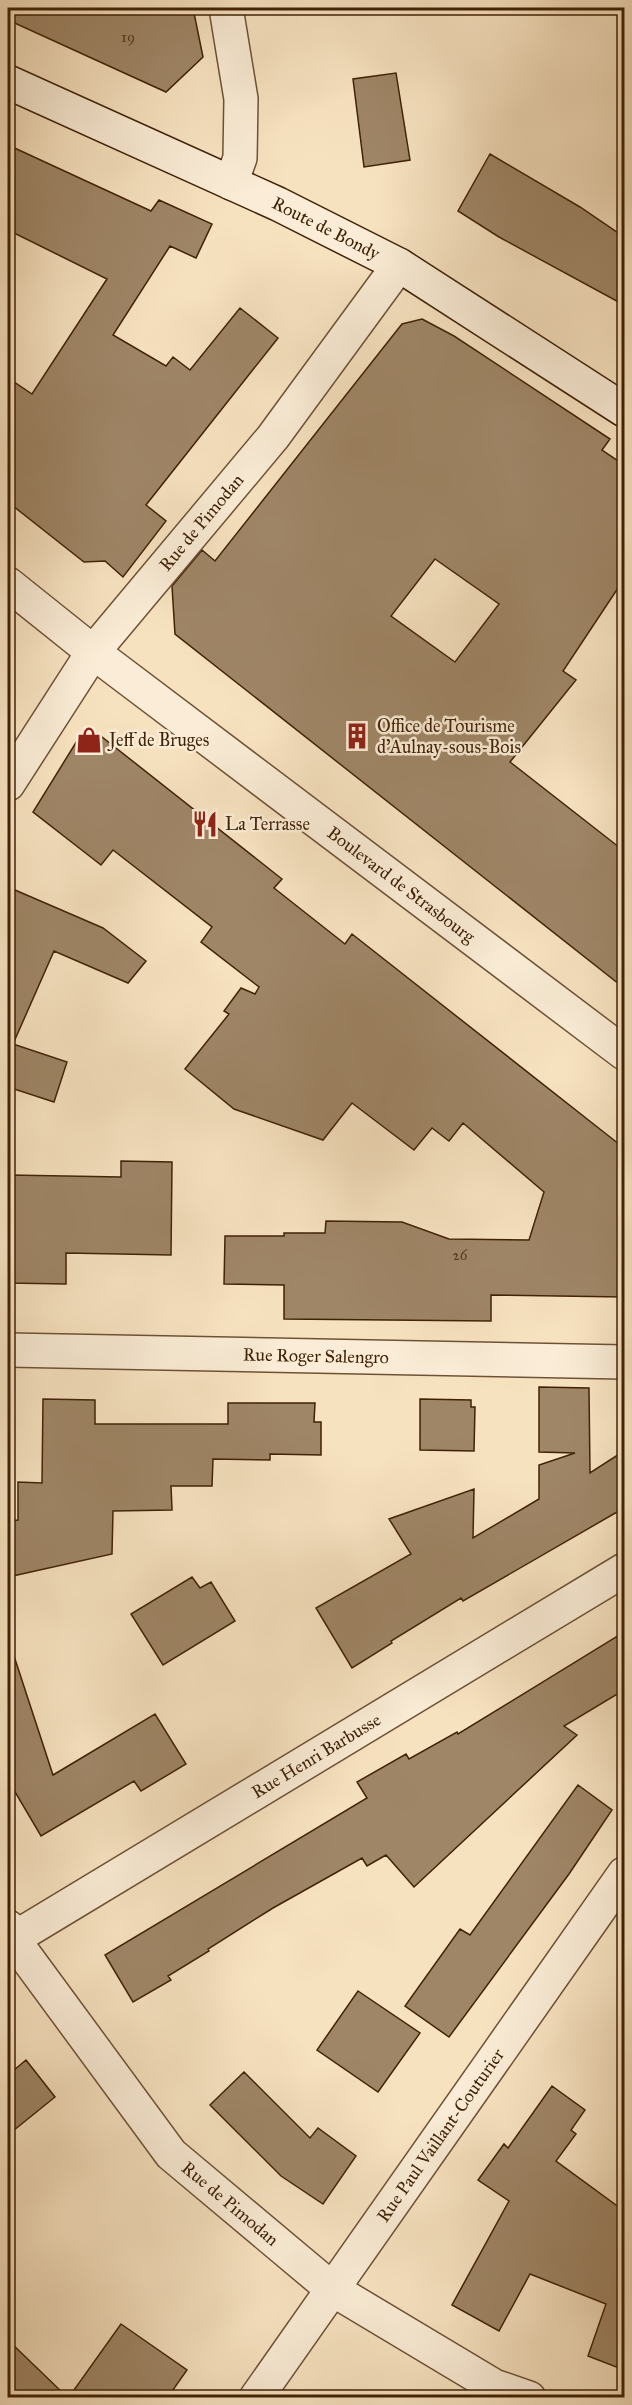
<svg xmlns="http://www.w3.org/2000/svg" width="632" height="2405" viewBox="0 0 632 2405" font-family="'IM FELL Great Primer',serif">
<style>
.building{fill:#9f8667;stroke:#402207;stroke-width:1.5;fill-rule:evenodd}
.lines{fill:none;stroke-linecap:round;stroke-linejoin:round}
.street-casing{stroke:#6e5235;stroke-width:36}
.secondary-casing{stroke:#402207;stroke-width:36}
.street{stroke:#faecd6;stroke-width:33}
.secondary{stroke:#faecd6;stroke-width:33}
.labels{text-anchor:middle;stroke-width:5;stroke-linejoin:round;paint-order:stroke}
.number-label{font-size:15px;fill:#583b1f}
.street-label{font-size:18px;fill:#402207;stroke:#faecd6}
.poi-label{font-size:18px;fill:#402207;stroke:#faecd6;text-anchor:start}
</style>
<rect width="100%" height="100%" fill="#f7e2c0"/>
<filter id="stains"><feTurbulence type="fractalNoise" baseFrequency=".00333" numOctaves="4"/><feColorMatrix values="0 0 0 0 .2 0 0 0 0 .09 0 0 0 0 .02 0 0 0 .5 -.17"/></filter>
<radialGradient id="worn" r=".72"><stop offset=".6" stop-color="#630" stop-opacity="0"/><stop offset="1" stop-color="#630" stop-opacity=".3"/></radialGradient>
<!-- building -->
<path class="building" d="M 8,8 L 67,8 L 81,14 L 107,12 L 110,8 L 193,8 L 203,57 L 166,92 L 8,20 Z
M 396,73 L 410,160 L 364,167 L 353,79 Z
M 8,145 L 151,211 L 159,200 L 212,224 L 196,258 L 170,246 L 113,335 L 166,366 L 173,357 L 190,370 L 240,308 L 278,338 L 146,505 L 166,521 L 123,577 L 105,561 L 84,562 L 8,502 L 8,378 L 32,394 L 107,279 L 8,230 Z
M 490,154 L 580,207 L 624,237 L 624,305 L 499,237 L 458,211 Z
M 422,319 L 454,336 L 610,439 L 602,450 L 624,465 L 624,579 L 563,671 L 576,680 L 510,762 L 624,851 L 624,988 L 175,634 L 172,586 L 202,550 L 215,561 L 402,324 ZM 435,559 L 499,604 L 455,662 L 391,616 Z
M 97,733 L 282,879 L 274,888 L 345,944 L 352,934 L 624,1148 L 624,1297 L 491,1295 L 491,1321 L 284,1319 L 284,1285 L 224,1284 L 225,1236 L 284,1236 L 284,1233 L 325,1233 L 326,1221 L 402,1222 L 449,1239 L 529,1240 L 544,1192 L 463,1123 L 449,1141 L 432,1128 L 414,1150 L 352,1103 L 323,1140 L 234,1109 L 185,1069 L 229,1014 L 224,1011 L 241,988 L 255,994 L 259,987 L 201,942 L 212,927 L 113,850 L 101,865 L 33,812 L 80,736 Z
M 8,887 L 103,928 L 146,961 L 128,983 L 54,951 L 13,1044 L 67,1062 L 54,1102 L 8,1087 Z
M 121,1161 L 172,1162 L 171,1255 L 66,1253 L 66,1284 L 8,1283 L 10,1175 L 121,1177 Z
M 539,1387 L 589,1388 L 590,1473 L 624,1451 L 624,1508 L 463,1601 L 461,1598 L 391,1641 L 392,1643 L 352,1668 L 316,1608 L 411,1554 L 389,1519 L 474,1489 L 473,1538 L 539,1499 L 539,1465 L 575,1453 L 539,1452 Z
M 43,1399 L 95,1400 L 95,1424 L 228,1424 L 228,1403 L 315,1403 L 314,1422 L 321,1422 L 321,1455 L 270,1454 L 270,1460 L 213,1459 L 212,1486 L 171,1486 L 172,1510 L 113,1511 L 112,1554 L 8,1577 L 8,1521 L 18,1520 L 18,1482 L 42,1483 Z
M 420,1399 L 471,1400 L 471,1407 L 475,1407 L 474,1451 L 420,1450 Z
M 192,1577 L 200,1588 L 211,1582 L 235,1621 L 163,1665 L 131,1614 Z
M 624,1632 L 624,1690 L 564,1726 L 577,1735 L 414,1887 L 386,1855 L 367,1866 L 362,1858 L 273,1908 L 208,1949 L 209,1951 L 168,1976 L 171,1980 L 133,2002 L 105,1955 L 367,1798 L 357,1782 L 406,1754 L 409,1759 L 457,1732 L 458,1734 Z
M 14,1656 L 53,1775 L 155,1714 L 186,1764 L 141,1791 L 134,1781 L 41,1836 L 8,1780 L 8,1657 Z
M 578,1785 L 612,1810 L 569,1874 L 449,2037 L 405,2006 L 460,1929 L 470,1935 Z
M 358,1991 L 420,2033 L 378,2092 L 317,2050 Z
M 26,2060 L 55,2097 L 8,2135 L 8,2075 Z
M 244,2072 L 310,2138 L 318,2128 L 356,2156 L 323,2204 L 281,2176 L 210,2105 Z
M 552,2086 L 585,2110 L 571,2130 L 576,2134 L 556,2161 L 624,2211 L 624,2370 L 588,2356 L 606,2304 L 530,2274 L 499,2331 L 452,2305 L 509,2201 L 478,2180 L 504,2144 L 508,2148 Z
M 121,2324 L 187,2370 L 168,2397 L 69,2397 Z
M 8,2340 L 67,2397 L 20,2397 L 8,2386 Z"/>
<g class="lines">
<!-- street casing -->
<g class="street-casing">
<g id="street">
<path d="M 226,8 L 241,99 L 240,158 L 231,183"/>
<path id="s1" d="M 8,584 L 93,652 L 624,1053"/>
<path id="s2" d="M 8,784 L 93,652 L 273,437 L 399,265"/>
<path id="s3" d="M 8,1350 L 624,1362"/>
<path id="s4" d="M 8,1927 L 13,1939 L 171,2154 L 332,2289 L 494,2386 L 529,2398"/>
<path id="s5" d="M 8,1942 L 624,1570"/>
<path id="s6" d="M 256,2398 L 624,1874"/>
</g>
</g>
<!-- secondary casing -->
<g class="secondary-casing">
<g id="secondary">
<path id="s7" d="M 8,82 L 278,204 L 399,265 L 624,410"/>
</g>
</g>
<!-- street -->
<use href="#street" class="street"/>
<!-- secondary -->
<use href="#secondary" class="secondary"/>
</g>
<!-- icons -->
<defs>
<g id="building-bare" transform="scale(2.07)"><path d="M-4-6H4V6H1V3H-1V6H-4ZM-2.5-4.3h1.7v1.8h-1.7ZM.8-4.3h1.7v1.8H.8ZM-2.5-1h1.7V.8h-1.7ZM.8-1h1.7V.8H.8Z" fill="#8f2418" stroke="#faecd6" stroke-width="2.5" paint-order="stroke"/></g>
<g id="shop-bare" transform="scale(2.07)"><path d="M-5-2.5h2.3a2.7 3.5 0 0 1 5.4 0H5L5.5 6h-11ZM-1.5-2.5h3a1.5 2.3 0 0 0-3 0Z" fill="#8f2418" stroke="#faecd6" stroke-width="2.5" paint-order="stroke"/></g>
<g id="restaurant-bare" transform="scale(2.07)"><path d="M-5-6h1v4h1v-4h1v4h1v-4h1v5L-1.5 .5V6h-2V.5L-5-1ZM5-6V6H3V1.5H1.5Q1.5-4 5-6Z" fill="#8f2418" stroke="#faecd6" stroke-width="2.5" paint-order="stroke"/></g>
</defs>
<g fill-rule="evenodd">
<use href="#building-bare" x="357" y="736"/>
<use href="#shop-bare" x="89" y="740"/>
<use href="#restaurant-bare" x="205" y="824"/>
</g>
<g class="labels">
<!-- number labels -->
<g class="number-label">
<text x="128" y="42">19</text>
<text x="460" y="1260">26</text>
</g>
<!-- street labels -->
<g class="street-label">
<text dy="6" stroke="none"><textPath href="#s7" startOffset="350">Route de Bondy</textPath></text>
<text dy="6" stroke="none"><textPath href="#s2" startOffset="326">Rue de Pimodan</textPath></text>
<text dy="6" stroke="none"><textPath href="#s1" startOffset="495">Boulevard de Strasbourg</textPath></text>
<text dy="6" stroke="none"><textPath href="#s3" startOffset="308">Rue Roger Salengro</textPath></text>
<text dy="6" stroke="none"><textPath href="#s5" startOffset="360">Rue Henri Barbusse</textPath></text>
<text dy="6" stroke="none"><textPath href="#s6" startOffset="321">Rue Paul Vaillant-Couturier</textPath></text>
<text dy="6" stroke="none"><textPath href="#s4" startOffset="357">Rue de Pimodan</textPath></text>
</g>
<!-- poi labels -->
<g class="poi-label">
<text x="377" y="732">Office de Tourisme<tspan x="377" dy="21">d’Aulnay-sous-Bois</tspan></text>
<text x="109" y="746">Jeff de Bruges</text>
<text x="225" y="830">La Terrasse</text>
</g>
</g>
<!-- margin -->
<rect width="632" height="2405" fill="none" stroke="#f7e2c0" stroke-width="30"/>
<rect x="9" y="9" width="614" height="2387" fill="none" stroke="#402207" stroke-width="3"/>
<rect x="15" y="15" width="602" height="2375" fill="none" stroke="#402207" stroke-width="1.5"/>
<rect width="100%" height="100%" filter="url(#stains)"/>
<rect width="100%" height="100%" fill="url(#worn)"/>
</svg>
